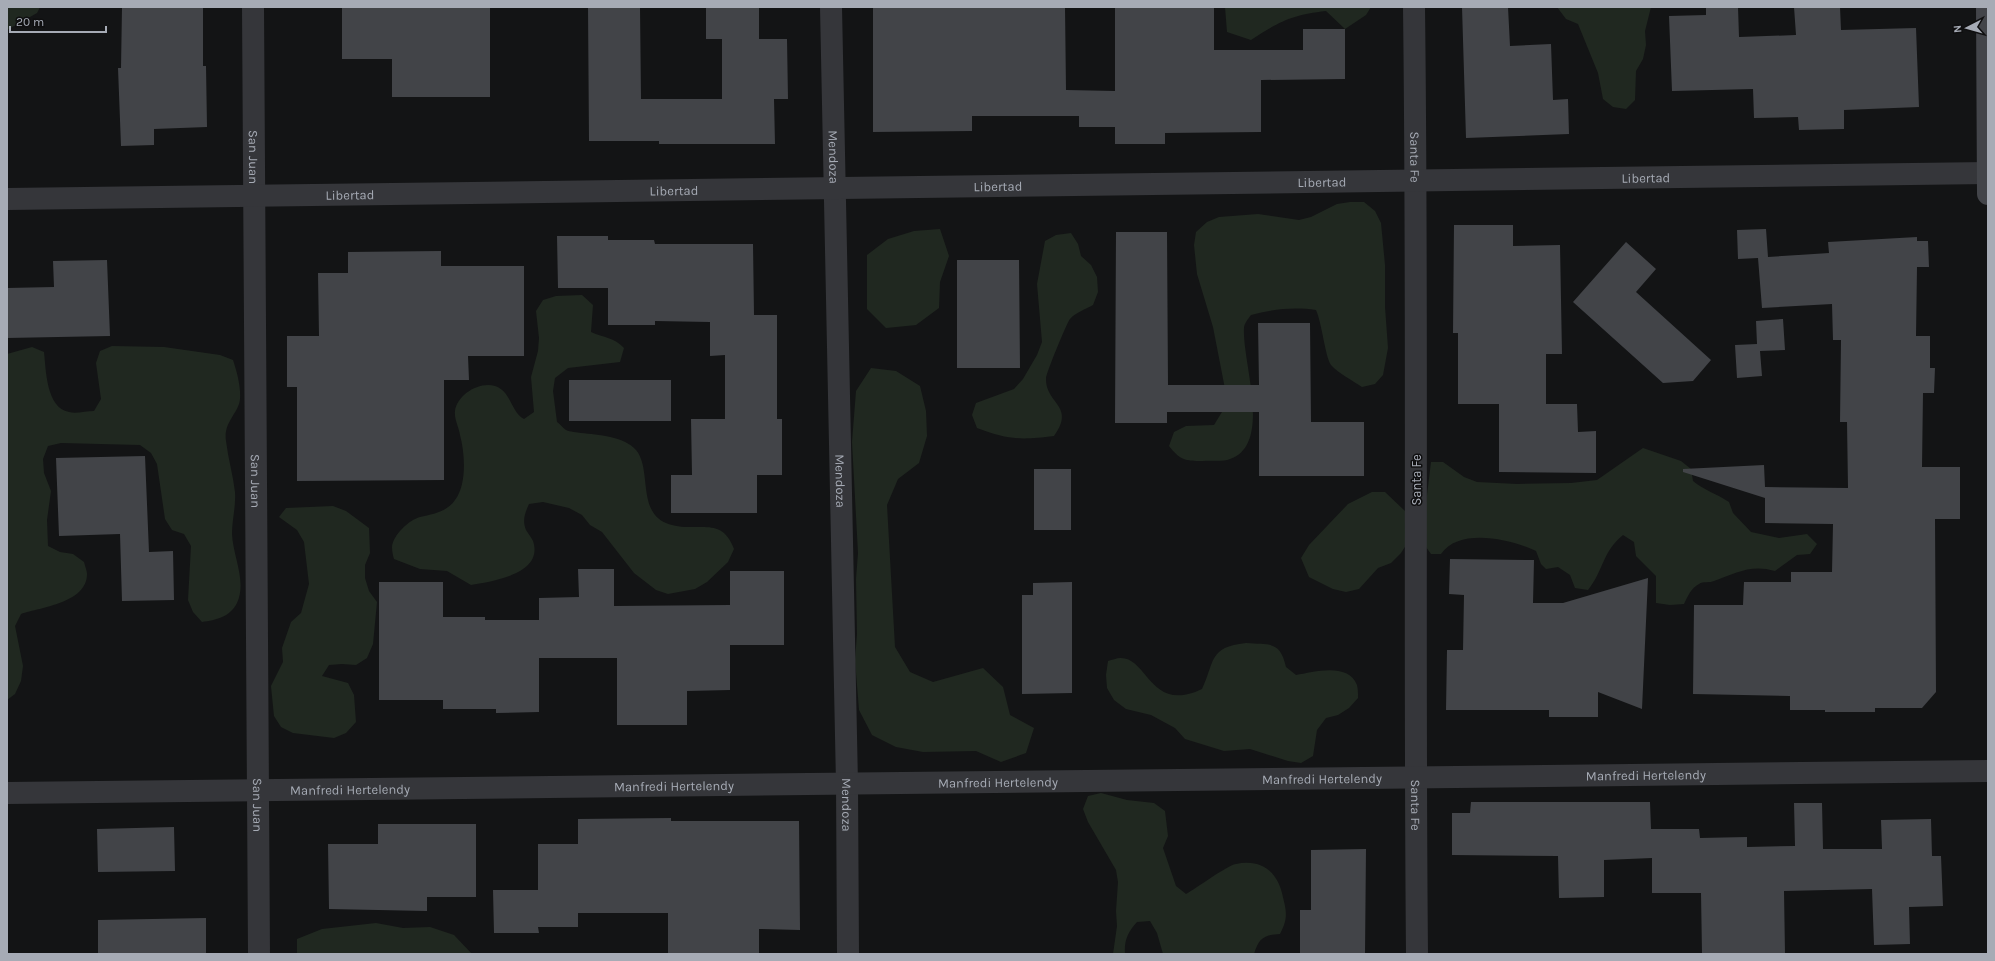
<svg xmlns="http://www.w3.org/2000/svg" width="1995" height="961" viewBox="0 0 1995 961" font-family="Karla,sans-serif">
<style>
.green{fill:#202820}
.building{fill:#424448}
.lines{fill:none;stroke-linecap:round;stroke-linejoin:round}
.street{stroke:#35363a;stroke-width:22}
.secondary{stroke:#43454a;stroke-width:22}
.labels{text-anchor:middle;stroke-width:3;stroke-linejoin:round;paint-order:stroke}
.street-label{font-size:13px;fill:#a6abb5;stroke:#0f0f10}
</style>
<rect width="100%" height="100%" fill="#131415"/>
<!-- green -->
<path class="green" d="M 7,7 L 40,7 L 37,13 L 7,30 Z
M 1225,7 L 1371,7 L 1366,15 L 1345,29 L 1326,11 C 1292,15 1280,21 1251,40 L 1227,32 Z
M 1557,7 L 1651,7 L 1645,31 L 1646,45 L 1643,59 L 1636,71 L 1635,100 L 1626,109 L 1613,107 L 1603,99 L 1598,73 L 1578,24 L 1566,19 Z
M 1350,202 L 1364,202 L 1375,211 L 1381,223 L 1385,265 L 1385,307 L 1388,348 L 1383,375 L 1375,384 L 1362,387 C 1352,380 1339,374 1331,365 C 1325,356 1322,323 1316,310 C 1295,307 1271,309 1251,315 C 1248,319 1244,324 1244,328 C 1242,362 1273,444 1230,459 C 1223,462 1211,460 1203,461 C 1185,461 1180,460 1169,446 L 1174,432 L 1186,426 L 1214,425 L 1225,407 L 1226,394 L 1213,327 L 1197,274 L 1194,245 L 1196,232 L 1207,222 L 1219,217 L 1258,214 L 1299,220 L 1311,217 L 1337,204 Z
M 940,229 L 949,256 L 940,282 L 939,308 L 916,325 L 886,328 L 867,309 L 867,255 L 888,239 L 914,231 Z
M 1071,233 L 1078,244 L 1081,256 L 1091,265 L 1097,277 L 1098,292 L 1093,305 C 1086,309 1075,313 1070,319 C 1067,322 1046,374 1046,378 C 1045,404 1076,405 1054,436 C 1021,440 1009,440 977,428 L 972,415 L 976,403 L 1014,389 L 1023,379 L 1037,355 L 1042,342 L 1037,284 L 1045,241 L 1056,235 Z
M 582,295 L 593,305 L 591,332 C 604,338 614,337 624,348 L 620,362 L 568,368 L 555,378 L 553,391 L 557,422 C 560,424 563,428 566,430 C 570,432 577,432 581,433 C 598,435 624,436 636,450 C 652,469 637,511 666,523 C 694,535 721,513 734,549 L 728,562 L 707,582 L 695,589 L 668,594 L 656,590 L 634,573 L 602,532 L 590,525 L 582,515 L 569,508 L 543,502 L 529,504 C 525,513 522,520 526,530 C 528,533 531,537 533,541 C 544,574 493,581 471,585 L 447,571 L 420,569 L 394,559 C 393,556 392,551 392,547 C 393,535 409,520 420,517 C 433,514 447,512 455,500 C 467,484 465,454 460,435 C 459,427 454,419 455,411 C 457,395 479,381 495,386 C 511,391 511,412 524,419 L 534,412 L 531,377 L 538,351 L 539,338 L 536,311 L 543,300 L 556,296 Z
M 112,346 L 164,347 L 220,355 L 233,360 C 237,372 241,387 240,399 C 239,413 223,422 226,441 C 228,458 233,475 235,492 C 236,506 232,520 232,534 C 233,557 247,581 237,603 C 230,617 216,620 202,622 L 193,612 L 188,600 L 191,546 L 184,534 L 172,530 L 165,519 L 157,464 L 151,453 L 140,445 L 61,443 L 48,446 L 43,459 L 44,473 L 51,491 L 47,520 L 48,546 L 60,552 L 73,554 L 84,562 C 85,566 87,571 87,574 C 87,603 41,607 21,614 L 15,626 L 23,666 L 21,681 L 15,694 L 7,700 L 7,354 L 32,347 L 44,352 C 46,369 46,408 69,412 C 76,414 86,411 94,411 L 101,399 L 96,363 L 100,351 Z
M 871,368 L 896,371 L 920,386 L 926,411 L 927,436 L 919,463 L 898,479 L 887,505 L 895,647 L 910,672 L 933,682 L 983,668 L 1003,687 L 1010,715 L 1034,728 L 1026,753 L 1001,762 L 976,751 L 923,752 L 896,747 L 872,735 L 859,710 L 855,660 L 857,634 L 856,579 L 858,553 L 852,442 L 856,391 Z
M 1643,448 L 1681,461 L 1691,469 L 1693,481 C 1704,490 1717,494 1729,502 L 1733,513 L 1751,532 L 1779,538 L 1807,534 L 1817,544 L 1810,554 L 1797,555 L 1775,571 C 1751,564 1736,573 1714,581 C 1710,583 1703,581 1699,584 C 1691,588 1688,596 1684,604 L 1670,605 L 1656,603 L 1656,576 L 1636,556 L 1634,542 L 1623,535 C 1602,552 1604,570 1588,590 L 1575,588 L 1570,575 L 1558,567 L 1546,569 L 1541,564 L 1536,551 C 1511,539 1459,527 1441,554 L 1431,554 L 1426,547 L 1426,503 L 1431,462 L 1443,462 L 1464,477 L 1477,482 L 1517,484 L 1571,483 L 1597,480 Z
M 1372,492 L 1385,492 L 1405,511 L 1408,542 L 1401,553 L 1391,563 L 1378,568 L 1359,589 L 1346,592 L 1333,589 L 1309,577 L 1301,558 L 1309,545 L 1348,504 Z
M 333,506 L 346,511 L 369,528 L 370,553 L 365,565 L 365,578 L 369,591 L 377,602 L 373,644 L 367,658 L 356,665 L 342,664 L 329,665 L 322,676 L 348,683 L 354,695 L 356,722 L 346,733 L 334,738 L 293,733 L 281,727 L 274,716 L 271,686 L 283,662 L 282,648 L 291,622 L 301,613 L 309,584 L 304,542 L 297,530 L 279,517 L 286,508 Z
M 1246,643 C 1269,645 1280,640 1286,667 L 1296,675 C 1314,672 1348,662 1357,685 C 1358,689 1358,694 1358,698 L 1349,708 L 1338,715 L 1326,718 L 1317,730 L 1313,756 L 1301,763 L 1288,761 L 1250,749 L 1224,751 L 1185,739 L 1175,728 L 1151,715 L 1126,709 L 1114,700 L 1107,688 L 1106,675 L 1108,661 C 1112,660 1117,658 1120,658 C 1148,657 1150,714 1202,689 C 1215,662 1208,647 1246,643 Z
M 1101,793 L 1127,800 L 1154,803 L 1165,811 L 1168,836 L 1163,848 L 1176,886 L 1186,894 C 1197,888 1226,866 1236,864 C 1260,859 1276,870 1282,893 C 1286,910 1289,917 1280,934 C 1264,935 1259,938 1254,954 L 1163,954 L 1157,933 L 1150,921 L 1137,922 C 1128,932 1124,940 1125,954 L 1113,954 L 1117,926 L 1116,911 L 1118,882 L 1116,870 L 1088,822 L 1083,809 L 1088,796 Z
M 376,923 L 403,928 L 430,927 L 454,935 L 472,954 L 297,954 L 297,939 L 322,929 Z"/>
<!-- building -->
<path class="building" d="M 122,7 L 203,7 L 203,66 L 206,66 L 207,127 L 154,129 L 154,145 L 121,146 L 118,68 L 121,68 Z
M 342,7 L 490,7 L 490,97 L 392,97 L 392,59 L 342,59 Z
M 588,7 L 640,7 L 641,99 L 722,99 L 722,39 L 706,39 L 706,7 L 759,7 L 759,39 L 787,39 L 788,99 L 774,99 L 775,144 L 659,144 L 659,141 L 589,141 Z
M 873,7 L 1065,7 L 1066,90 L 1115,91 L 1115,7 L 1214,7 L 1214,50 L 1303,50 L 1303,29 L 1345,29 L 1345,79 L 1261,80 L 1261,132 L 1165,133 L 1165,144 L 1115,144 L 1115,127 L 1079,127 L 1079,116 L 972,116 L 972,131 L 873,132 Z
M 1462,7 L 1508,7 L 1510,46 L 1551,44 L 1553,100 L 1568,99 L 1569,134 L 1466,138 Z
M 1706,7 L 1738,7 L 1739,37 L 1796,35 L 1794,7 L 1840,7 L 1841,30 L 1916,28 L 1919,107 L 1844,110 L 1844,129 L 1799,130 L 1798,117 L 1754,118 L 1753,89 L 1672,91 L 1669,16 L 1706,15 Z
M 1454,225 L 1513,225 L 1513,246 L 1560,245 L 1562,354 L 1546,354 L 1546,404 L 1577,404 L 1578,432 L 1596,431 L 1596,473 L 1499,472 L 1499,404 L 1458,404 L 1458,333 L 1453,333 Z
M 1766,229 L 1768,257 L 1829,253 L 1828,242 L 1917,237 L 1917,241 L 1928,241 L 1929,267 L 1917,267 L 1916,336 L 1930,336 L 1930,368 L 1935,368 L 1934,393 L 1923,393 L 1922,467 L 1960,467 L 1960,519 L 1935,519 L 1936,692 L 1922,708 L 1875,708 L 1875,712 L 1825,712 L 1825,710 L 1790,710 L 1790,696 L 1693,694 L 1694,605 L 1743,605 L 1744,582 L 1791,582 L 1791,572 L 1832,572 L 1833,524 L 1765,523 L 1765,498 L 1683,472 L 1683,469 L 1764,465 L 1765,487 L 1848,488 L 1847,422 L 1840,422 L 1841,340 L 1833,340 L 1832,304 L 1762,308 L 1758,258 L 1738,259 L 1737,230 Z
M 1116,232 L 1167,232 L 1168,385 L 1259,385 L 1258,323 L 1310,323 L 1311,422 L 1364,422 L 1364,476 L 1259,476 L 1259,412 L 1167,412 L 1167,423 L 1115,423 Z
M 557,236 L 608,236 L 608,240 L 654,240 L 655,244 L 753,244 L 754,315 L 777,315 L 777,419 L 782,419 L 782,475 L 757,475 L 757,513 L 671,513 L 671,475 L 692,475 L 691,419 L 725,419 L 725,355 L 710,356 L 710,322 L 655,321 L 655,325 L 608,325 L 608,288 L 558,288 Z
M 1626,242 L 1656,269 L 1636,292 L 1711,360 L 1693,381 L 1663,383 L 1573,302 Z
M 441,251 L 441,266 L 524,266 L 524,356 L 468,356 L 469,380 L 444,380 L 444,480 L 297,481 L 297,387 L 287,387 L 287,336 L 319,336 L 318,273 L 348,273 L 348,252 Z
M 107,260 L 110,336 L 7,338 L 7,288 L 54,287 L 53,261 Z
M 957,260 L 1019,260 L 1020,368 L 957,368 Z
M 1783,319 L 1785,350 L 1760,351 L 1762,376 L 1737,378 L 1735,345 L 1757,344 L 1756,321 Z
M 569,380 L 671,380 L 671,421 L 569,421 Z
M 145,456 L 149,552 L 173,551 L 174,600 L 122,601 L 120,534 L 59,536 L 56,458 Z
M 1034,469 L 1071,469 L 1071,530 L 1034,530 Z
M 1450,559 L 1534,560 L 1533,603 L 1563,603 L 1648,578 L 1642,709 L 1598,692 L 1598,717 L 1549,717 L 1549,710 L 1446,710 L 1447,650 L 1463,650 L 1464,595 L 1449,594 Z
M 578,569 L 614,569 L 614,606 L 730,605 L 730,571 L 784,571 L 784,645 L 730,645 L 730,690 L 687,691 L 687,725 L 617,725 L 617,658 L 539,658 L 539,712 L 496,713 L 496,709 L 443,709 L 443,700 L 379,700 L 379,582 L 443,582 L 443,617 L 485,617 L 485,620 L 539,620 L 539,598 L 579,597 Z
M 1072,582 L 1072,693 L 1022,694 L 1022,595 L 1033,595 L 1033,583 Z
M 1471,802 L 1650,802 L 1651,829 L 1699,829 L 1700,838 L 1747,837 L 1747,847 L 1795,846 L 1794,803 L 1822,803 L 1823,849 L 1882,849 L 1881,820 L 1931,819 L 1932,856 L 1941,856 L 1943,906 L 1909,907 L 1910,944 L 1874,945 L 1872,889 L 1784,891 L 1785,954 L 1702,954 L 1701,893 L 1652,893 L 1652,858 L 1604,860 L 1604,897 L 1559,898 L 1558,856 L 1452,855 L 1452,813 L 1470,813 Z
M 671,818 L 671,821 L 799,821 L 800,930 L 759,929 L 759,954 L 668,954 L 668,913 L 578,913 L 578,927 L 538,927 L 539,933 L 494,933 L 493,890 L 538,890 L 538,844 L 578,844 L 578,819 Z
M 378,824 L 476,824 L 476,897 L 427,897 L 427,911 L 329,909 L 328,844 L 378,844 Z
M 174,827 L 175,871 L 98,872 L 97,829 Z
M 1366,849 L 1365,954 L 1300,954 L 1300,910 L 1311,910 L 1311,850 Z
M 206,918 L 206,954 L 98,954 L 98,920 Z"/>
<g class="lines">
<!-- street -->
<g class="street">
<path id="s1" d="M 253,7 L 259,954"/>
<path id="s2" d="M 831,7 L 847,784 L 848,954"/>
<path id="s3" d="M 1414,7 C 1418,323 1414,638 1417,954"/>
<path id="s4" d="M 7,199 L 1988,173"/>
<path id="s5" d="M 7,793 L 1988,771"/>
</g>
<!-- secondary -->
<path class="secondary" d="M 1987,7 L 1988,194"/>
</g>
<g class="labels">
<!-- street labels -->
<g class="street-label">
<text dy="5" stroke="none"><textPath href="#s3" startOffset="150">Santa Fe</textPath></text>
<text dy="5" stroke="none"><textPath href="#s1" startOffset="150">San Juan</textPath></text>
<text dy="5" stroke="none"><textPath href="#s2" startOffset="150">Mendoza</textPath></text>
<text dy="5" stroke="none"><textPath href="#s4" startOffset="1639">Libertad</textPath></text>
<text dy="5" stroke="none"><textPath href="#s4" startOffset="1315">Libertad</textPath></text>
<text dy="5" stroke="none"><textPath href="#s4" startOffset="991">Libertad</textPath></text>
<text dy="5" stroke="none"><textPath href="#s4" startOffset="667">Libertad</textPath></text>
<text dy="5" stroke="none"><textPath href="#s4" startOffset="343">Libertad</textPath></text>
<text dy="5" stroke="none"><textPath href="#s2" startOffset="474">Mendoza</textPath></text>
<text transform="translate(1416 480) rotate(-90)" y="5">Santa Fe</text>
<text dy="5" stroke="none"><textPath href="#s1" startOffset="474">San Juan</textPath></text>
<text dy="5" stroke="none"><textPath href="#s5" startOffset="1639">Manfredi Hertelendy</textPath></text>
<text dy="5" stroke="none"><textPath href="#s5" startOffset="1315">Manfredi Hertelendy</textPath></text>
<text dy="5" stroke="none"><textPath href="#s5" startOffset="991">Manfredi Hertelendy</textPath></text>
<text dy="5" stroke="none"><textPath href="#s5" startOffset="667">Manfredi Hertelendy</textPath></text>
<text dy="5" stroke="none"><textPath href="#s5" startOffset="343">Manfredi Hertelendy</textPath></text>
<text dy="5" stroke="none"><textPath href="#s1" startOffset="798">San Juan</textPath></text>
<text dy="5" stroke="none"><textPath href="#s2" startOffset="798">Mendoza</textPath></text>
<text dy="5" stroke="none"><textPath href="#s3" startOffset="798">Santa Fe</textPath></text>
</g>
</g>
<!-- border -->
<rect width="1995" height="961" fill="none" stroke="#a6abb5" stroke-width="16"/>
<!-- north arrow -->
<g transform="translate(1967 28) rotate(264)" stroke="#0f0f10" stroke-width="3" paint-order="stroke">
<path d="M0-3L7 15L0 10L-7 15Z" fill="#a6abb5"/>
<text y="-6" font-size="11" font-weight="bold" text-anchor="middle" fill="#a6abb5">N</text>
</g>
<!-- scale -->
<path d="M10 26v6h96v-6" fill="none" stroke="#a6abb5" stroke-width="2"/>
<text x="16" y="26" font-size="12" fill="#a6abb5" stroke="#0f0f10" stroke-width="3" paint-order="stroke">20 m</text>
</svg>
